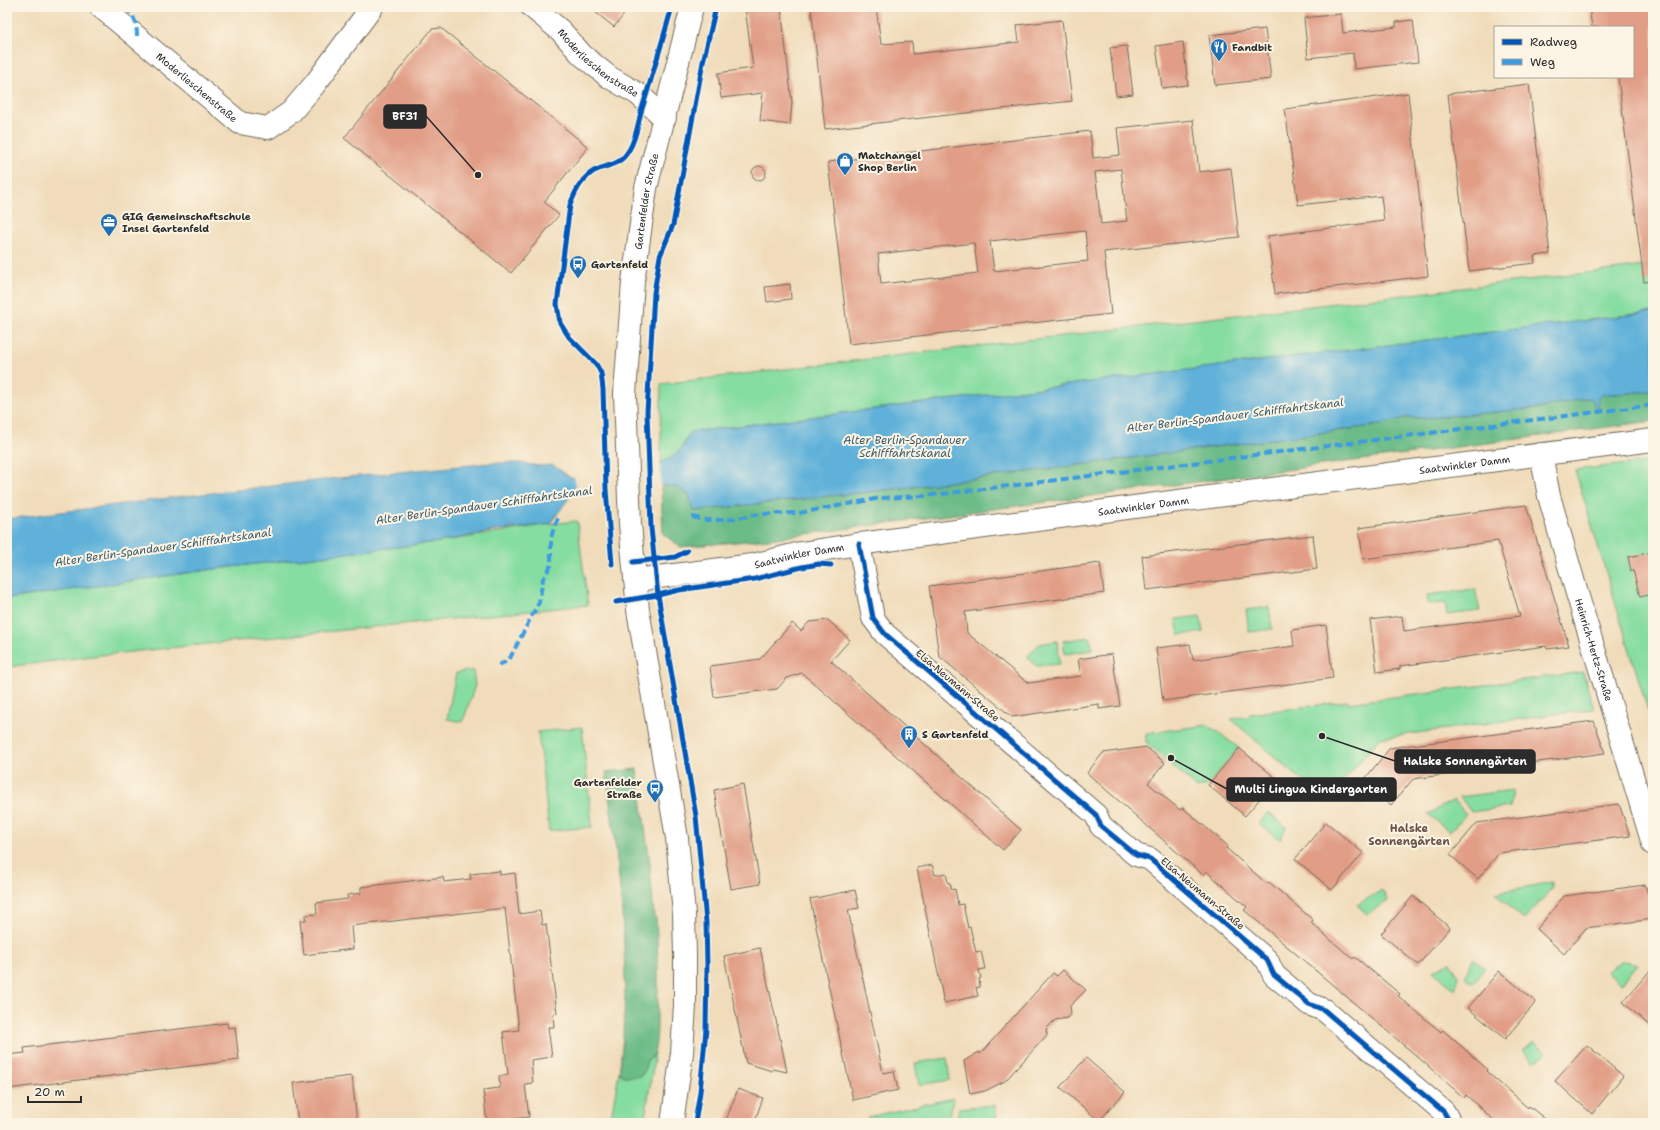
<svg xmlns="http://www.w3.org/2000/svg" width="1660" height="1130" viewBox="0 0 1660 1130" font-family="'Shantell Sans',sans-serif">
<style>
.green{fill:#86dda1;stroke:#588466}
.forest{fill:#6cbc87;stroke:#4c7459}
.water{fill:#5eb1d9;stroke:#446e82}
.pier{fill:#f0dcba}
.building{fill:#e19d85;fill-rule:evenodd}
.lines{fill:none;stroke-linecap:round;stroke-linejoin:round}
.minor-casing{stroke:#70695d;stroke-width:24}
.major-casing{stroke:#70695d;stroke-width:24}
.minor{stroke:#fff;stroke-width:22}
.major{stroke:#fff;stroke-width:22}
.quiet{stroke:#3d9ce1;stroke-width:4;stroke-dasharray:8 4;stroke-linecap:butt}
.cycleway-casing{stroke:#fcf5e5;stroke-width:8}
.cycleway{stroke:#0057b8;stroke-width:5}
.labels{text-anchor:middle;stroke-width:4;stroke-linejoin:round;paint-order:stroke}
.poi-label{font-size:10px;font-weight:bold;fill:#2b2b2b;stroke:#fcf5e5;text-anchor:start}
.street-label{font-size:10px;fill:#2b2b2b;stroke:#fcf5e5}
.water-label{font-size:11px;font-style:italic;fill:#3d5a68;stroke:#fcf5e5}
.neighbourhood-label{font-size:11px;font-weight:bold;fill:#6b534a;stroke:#fcf5e5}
.leader{fill:none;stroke:#2b2b2b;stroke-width:1.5}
.callout-dot{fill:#2b2b2b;stroke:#fcf5e5;stroke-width:1.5}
.callout{fill:#2b2b2b;stroke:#2b2b2b;stroke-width:1.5}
.callout-label{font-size:11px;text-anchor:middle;font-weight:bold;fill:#fff}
</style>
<rect width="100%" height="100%" fill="#fcf5e5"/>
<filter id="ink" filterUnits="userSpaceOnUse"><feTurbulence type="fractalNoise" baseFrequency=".025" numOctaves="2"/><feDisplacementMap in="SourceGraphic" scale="8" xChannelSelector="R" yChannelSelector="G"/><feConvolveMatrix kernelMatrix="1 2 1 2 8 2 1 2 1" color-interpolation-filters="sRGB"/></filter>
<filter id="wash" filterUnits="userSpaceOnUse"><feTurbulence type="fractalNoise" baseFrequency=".012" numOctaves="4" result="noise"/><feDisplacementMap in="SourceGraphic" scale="16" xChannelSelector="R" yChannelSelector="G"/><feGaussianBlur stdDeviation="0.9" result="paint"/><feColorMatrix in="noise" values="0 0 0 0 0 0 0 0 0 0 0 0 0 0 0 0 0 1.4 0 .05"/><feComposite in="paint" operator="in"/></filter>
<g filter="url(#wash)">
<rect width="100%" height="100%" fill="#f0dcba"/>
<!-- green -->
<path class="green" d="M 1653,265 L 1653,312 L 690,432 C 682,449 677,455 661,464 L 661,384 Z
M 1653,461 L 1653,727 L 1575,470 Z
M 577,521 L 588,605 L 101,655 L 7,667 L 7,599 L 214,569 L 439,542 L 550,524 Z
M 1475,589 L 1480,611 L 1447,615 L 1445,603 L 1428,604 L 1427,595 Z
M 1269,607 L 1272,629 L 1249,632 L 1246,610 Z
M 1200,616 L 1203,632 L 1179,635 L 1176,619 Z
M 1090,637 L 1092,650 L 1065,654 L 1063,641 Z
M 1057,641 L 1060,664 L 1037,666 L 1027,657 L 1039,644 Z
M 473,670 L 475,685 L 463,722 L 447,719 L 456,673 Z
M 1583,672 L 1594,709 L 1380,738 L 1326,801 L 1231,719 L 1250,716 L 1250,714 L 1348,701 L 1348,703 Z
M 1208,725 L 1239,748 L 1208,785 L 1197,788 L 1146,742 L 1146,733 Z
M 582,727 L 592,827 L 549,831 L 538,732 Z
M 1513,790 L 1510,807 L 1471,812 L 1460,797 Z
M 1454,800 L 1466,814 L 1450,832 L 1428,814 Z
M 1268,812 L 1286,827 L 1280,840 L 1259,824 Z
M 1552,882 L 1552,888 L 1524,920 L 1495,893 Z
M 1382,890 L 1388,901 L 1367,914 L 1357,905 Z
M 1473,958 L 1485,968 L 1473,983 L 1465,977 Z
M 1623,961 L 1638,964 L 1621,984 L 1607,971 Z
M 1450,962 L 1459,977 L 1455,990 L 1433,971 Z
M 1534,1042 L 1547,1053 L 1534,1062 L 1522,1051 Z
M 653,1057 L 654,1061 L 644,1123 L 610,1123 L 619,1072 C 625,1081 636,1074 644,1072 L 647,1060 Z
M 947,1058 L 950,1080 L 919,1085 L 915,1063 Z
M 953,1098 L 949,1123 L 869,1123 L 868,1117 Z
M 995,1105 L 997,1123 L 956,1123 L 959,1108 Z"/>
<!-- forest -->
<path class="forest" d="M 1653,391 L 1653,421 L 769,539 L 681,547 L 663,534 L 661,485 L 677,487 L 689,495 L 694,511 L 912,487 L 1380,425 L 1404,418 L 1426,418 L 1543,408 L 1549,405 L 1589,398 L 1593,399 L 1596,411 L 1599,411 L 1598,399 L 1601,395 Z
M 637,769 L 650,864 L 654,917 L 656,918 C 658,951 659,984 657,1017 C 657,1030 657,1044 653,1057 L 647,1060 L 644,1072 L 641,1076 C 633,1076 623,1079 619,1072 C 633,973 619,871 606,772 Z"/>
<!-- water -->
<path class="water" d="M 1653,312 L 1653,391 L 1601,395 L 1598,399 L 1599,411 L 1596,411 L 1593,400 L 1589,398 L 1550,405 L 1543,408 L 1426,418 L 1404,418 L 1380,425 L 912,487 L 694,511 L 689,495 L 677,487 L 661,485 L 571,495 L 550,524 L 494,531 L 439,542 L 214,569 L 7,599 L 7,519 L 177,497 L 348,477 L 491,463 L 519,463 L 539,466 L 553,465 L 571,478 L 601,475 L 605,470 C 630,467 664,470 681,449 C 685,445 687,438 690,432 Z"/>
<!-- pier -->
<path class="pier" d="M 660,462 L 661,487 L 578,496 L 574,476 L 600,473 L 605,468 Z"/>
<g id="blocks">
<!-- building -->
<path class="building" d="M 589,7 L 630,7 L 614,27 Z
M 745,7 L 781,7 L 792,103 L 790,125 L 760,121 L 763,93 L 721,98 L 718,73 L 753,68 Z
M 811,7 L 876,7 L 881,44 L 912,42 L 913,54 L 1019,42 L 1017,25 L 1062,20 L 1072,101 L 825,129 Z
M 1589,7 L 1653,7 L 1653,281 L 1644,282 L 1618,77 L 1633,77 L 1633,27 L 1592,27 Z
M 1341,14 L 1343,33 L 1396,27 L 1396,22 L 1413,20 L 1418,62 L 1354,69 L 1353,53 L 1308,58 L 1304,18 Z
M 441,28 L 588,147 L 544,202 L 559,215 L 511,273 L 344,138 L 432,29 Z
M 1265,29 L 1271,79 L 1215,85 L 1209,35 Z
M 1183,42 L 1188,85 L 1162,88 L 1156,46 Z
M 1127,46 L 1133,94 L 1116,96 L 1110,48 Z
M 1529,84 L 1550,254 L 1534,256 L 1535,263 L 1469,271 L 1448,94 Z
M 1408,93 L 1428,276 L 1275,294 L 1268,236 L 1384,221 L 1381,196 L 1298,205 L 1285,109 Z
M 1193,120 L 1199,172 L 1231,168 L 1239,237 L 1104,252 L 1111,314 L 849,344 L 828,162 L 1090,131 L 1093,158 L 1120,155 L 1117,128 ZM 1121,169 L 1127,221 L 1101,224 L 1095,172 ZM 1085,231 L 1088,261 L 994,271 L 990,241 ZM 974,243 L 978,273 L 881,284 L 878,254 Z
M752 173a7 7 0 1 1 14 0a7 7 0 1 1-14 0Z
M 790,284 L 791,299 L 767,302 L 765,287 Z
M 1526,505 L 1569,646 L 1547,649 L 1546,646 L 1400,666 L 1400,669 L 1377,672 L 1370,620 L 1402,616 L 1404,631 L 1520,616 L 1498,541 L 1363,559 L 1359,528 Z
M 1313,535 L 1317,569 L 1146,590 L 1142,556 Z
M 1653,552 L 1653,594 L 1640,597 L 1633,570 L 1631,571 L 1628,557 Z
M 1100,563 L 1104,593 L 965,612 L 967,633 L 1028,683 L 1081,676 L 1078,659 L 1112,654 L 1120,706 L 1099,709 L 1099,704 L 1012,717 L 939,656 L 929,586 Z
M 828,620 L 850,640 L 831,661 L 1021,830 L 1003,850 L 802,673 L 787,678 L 777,689 L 714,697 L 710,666 L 760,659 L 792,623 L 801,631 L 809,622 Z
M 1326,625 L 1333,678 L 1163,701 L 1156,648 L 1190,644 L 1193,660 L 1294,646 L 1292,630 Z
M 1594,721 L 1605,753 L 1413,779 L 1391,805 L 1363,781 L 1390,748 Z
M 1146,747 L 1165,763 L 1148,783 L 1180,810 L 1183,808 L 1228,846 L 1226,848 L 1267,884 L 1269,882 L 1313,920 L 1311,923 L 1353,959 L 1355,957 L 1400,994 L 1398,996 L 1441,1032 L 1443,1030 L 1487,1069 L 1486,1071 L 1528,1108 L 1529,1106 L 1550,1123 L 1497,1123 L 1466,1095 L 1464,1098 L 1419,1058 L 1244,910 L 1247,907 L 1206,871 L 1203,875 L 1087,773 L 1103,753 Z
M 1239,748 L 1277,779 L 1245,816 L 1208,785 Z
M 743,784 L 760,884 L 731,889 L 714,790 Z
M 1619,804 L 1630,836 L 1499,853 L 1478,879 L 1450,855 L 1477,823 Z
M 1326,822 L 1363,853 L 1332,890 L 1295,859 Z
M 932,865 L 935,875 L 946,873 L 948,883 L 950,883 L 952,890 L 955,889 L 958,905 L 963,904 L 968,928 L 970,927 L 976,952 L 981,951 L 985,969 L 979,970 L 981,978 L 979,979 L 980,987 L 976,988 L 978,996 L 944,1003 L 917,868 Z
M 500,871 L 500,875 L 515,873 L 519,914 L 540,911 L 542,925 L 546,924 L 557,1013 L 553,1014 L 554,1027 L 548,1027 L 552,1057 L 531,1060 L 533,1083 L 525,1084 L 529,1117 L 506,1120 L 507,1123 L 487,1123 L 483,1090 L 500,1088 L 499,1076 L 508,1074 L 503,1032 L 519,1030 L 505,908 L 351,926 L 353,949 L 304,955 L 300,921 L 306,920 L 305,915 L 317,914 L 316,903 L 348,899 L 347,895 L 361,893 L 361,887 L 443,877 L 444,882 L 471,879 L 470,874 Z
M 1645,885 L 1653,909 L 1653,919 L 1586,928 L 1564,954 L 1537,929 L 1564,896 Z
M 855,890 L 859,908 L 848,910 L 883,1073 L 894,1071 L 898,1090 L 853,1100 L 810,899 Z
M 1413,896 L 1450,928 L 1418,965 L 1381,934 Z
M 760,948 L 781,1043 L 787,1072 L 773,1069 L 772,1071 L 746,1063 L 724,956 Z
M 1653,967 L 1653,1029 L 1623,1002 Z
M 1063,970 L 1086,990 L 1070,1006 L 1071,1013 L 1067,1018 L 1055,1020 L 1046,1029 L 1047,1035 L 1005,1081 L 985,1091 L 970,1094 L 964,1061 L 979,1052 L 980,1054 L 1053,973 L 1057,976 Z
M 1499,971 L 1536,1002 L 1505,1039 L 1468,1008 Z
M 227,1023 L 228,1028 L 235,1027 L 239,1060 L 7,1089 L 7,1055 L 25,1053 L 24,1048 Z
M 1587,1045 L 1623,1076 L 1592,1114 L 1555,1081 Z
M 1086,1058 L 1125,1092 L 1099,1121 L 1060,1087 Z
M 352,1076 L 357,1123 L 298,1123 L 293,1083 Z
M 738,1089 L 763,1098 L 754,1123 L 725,1123 Z"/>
</g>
</g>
<g filter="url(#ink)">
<use href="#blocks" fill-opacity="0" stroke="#70695d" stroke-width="1"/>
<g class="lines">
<!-- minor casing -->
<g class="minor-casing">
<g id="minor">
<path id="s1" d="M 101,7 L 240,123 L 268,128 L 291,112 L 315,84 L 372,7"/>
<path id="s2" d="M 532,7 L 561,31 L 582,55 L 609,77 L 638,94 L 665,118"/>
<path id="s3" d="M 1541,454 L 1549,496 L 1576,590 L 1653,844"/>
<path d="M 859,544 L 873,618 L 885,634 L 1096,815 L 1101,826 L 1136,855 L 1150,859 L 1267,960 L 1274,975 L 1309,1004 L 1324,1010 L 1444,1112 L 1450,1123"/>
</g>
</g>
<!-- major casing -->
<g class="major-casing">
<g id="major">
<path id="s4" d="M 635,580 L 753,565 L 801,553 L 859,544 L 1186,500 L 1653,440"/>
<path id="s5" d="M 672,1123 L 682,1053 L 685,1005 L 685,954 L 684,914 L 677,838 L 638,610 L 630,524 L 625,394 L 633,282 L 646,188 L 692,7"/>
</g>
</g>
<!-- minor -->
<use href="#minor" class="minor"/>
<!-- major -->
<use href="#major" class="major"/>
<!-- quiet -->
<path class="quiet" d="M 126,7 C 134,15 137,24 137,36
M 692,517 L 706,520 L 726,520 L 760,514 L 799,513 L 881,498 L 924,496 L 1025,484 L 1653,405
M 499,665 L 509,660 L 539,602 L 543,579 L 551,565 L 551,538 L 555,524 L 560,515"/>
<!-- cycleway casing -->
<g class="cycleway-casing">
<path id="cycleway" d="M 859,544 L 873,618 L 885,634 L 1096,815 L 1101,826 L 1136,855 L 1150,859 L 1267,960 L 1274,975 L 1309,1004 L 1324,1010 L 1444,1112 L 1450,1123
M 633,562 L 675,557 L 687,551
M 612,564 L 606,489 L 603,389 L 601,373 L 596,364 L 569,337 L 560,323 L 557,304 L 570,205 C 575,192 581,179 594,171 C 608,164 619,167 629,150 C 636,139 638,124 641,112 C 652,77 662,42 672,7
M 616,602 L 658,595 L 679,590 L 755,579 L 802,567 L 819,564 L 831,565
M 695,1123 L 700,1092 L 706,1029 L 707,965 L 706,922 L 696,816 L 658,595 L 651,528 L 647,412 L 654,293 L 660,256 L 673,225 L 703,62 L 716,7"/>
</g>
<!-- cycleway -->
<use href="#cycleway" class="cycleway"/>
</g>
</g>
<!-- icons -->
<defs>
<g id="restaurant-pin" transform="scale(0.9)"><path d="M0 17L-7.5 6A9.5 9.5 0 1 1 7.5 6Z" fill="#1f6fb2" stroke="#fcf5e5"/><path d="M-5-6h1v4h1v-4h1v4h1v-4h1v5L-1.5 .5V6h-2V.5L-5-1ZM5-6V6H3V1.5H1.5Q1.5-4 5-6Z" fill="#fff"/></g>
<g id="shop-pin" transform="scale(0.9)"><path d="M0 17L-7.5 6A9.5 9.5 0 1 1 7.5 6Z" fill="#1f6fb2" stroke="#fcf5e5"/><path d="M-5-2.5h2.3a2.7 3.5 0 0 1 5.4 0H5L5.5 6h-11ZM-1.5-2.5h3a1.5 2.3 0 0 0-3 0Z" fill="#fff"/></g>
<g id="office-pin" transform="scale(0.9)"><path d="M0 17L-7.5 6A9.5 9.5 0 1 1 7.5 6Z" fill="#1f6fb2" stroke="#fcf5e5"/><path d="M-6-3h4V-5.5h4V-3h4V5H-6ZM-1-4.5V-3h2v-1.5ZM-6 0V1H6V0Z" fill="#fff"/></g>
<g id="bus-pin" transform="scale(0.9)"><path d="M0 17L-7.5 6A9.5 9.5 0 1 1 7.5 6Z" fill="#1f6fb2" stroke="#fcf5e5"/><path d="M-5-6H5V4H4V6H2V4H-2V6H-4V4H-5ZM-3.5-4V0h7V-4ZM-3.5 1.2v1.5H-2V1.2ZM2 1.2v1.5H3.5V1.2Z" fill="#fff"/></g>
<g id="building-pin" transform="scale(0.9)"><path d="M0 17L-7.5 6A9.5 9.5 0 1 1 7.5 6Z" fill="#1f6fb2" stroke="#fcf5e5"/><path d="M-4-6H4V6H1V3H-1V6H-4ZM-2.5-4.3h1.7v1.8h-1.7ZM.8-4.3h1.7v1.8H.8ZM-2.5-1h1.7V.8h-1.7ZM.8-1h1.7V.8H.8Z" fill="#fff"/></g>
</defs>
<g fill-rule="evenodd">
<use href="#restaurant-pin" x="1219" y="47"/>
<use href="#shop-pin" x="845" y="161"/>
<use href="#office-pin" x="109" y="222"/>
<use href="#bus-pin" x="578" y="264"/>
<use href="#building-pin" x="909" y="734"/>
<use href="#bus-pin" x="655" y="788"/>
</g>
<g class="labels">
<!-- poi labels -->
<g class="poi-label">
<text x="1232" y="51">Fandbit</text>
<text x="858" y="159">Matchangel<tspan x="858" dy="12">Shop Berlin</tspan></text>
<text x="122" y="220">GIG Gemeinschaftschule<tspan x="122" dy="12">Insel Gartenfeld</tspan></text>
<text x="591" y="268">Gartenfeld</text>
<text x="922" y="738">S Gartenfeld</text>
<text x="642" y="786" text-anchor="end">Gartenfelder<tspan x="642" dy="12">Straße</tspan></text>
</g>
<!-- street labels -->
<g class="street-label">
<text dy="4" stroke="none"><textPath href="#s2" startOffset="87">Moderlieschenstraße</textPath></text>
<text dy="4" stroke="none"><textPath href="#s1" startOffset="125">Moderlieschenstraße</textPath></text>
<text dy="4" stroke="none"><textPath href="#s5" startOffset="928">Gartenfelder Straße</textPath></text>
<text dy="4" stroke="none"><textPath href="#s4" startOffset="838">Saatwinkler Damm</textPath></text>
<text dy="4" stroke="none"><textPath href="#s4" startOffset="514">Saatwinkler Damm</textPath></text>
<text dy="4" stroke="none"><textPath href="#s4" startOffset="166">Saatwinkler Damm</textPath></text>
<text dy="4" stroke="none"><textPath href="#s3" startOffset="203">Heinrich-Hertz-Straße</textPath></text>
<text transform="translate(958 685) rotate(40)" y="4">Elsa-Neumann-Straße</text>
<text transform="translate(1203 893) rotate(40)" y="4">Elsa-Neumann-Straße</text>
</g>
<!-- water labels -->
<g class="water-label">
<text transform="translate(1235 415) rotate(-7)" y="4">Alter Berlin-Spandauer Schifffahrtskanal</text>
<text x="905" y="444">Alter Berlin-Spandauer<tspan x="905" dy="13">Schifffahrtskanal</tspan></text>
<text transform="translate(484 505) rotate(-8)" y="4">Alter Berlin-Spandauer Schifffahrtskanal</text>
<text transform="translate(163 547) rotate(-8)" y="4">Alter Berlin-Spandauer Schifffahrtskanal</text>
</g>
<!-- neighbourhood labels -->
<g class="neighbourhood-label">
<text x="1409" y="832">Halske<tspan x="1409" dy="13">Sonnengärten</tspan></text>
</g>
</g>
<!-- callouts -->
<path class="leader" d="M478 175L426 116M1322 736L1395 761M1171 758L1227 789"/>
<g class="callout-dot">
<circle cx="478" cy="175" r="4"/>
<circle cx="1322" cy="736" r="4"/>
<circle cx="1171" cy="758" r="4"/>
</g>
<g class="callout">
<rect x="384" y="105" width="42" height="23" rx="4"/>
<rect x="1395" y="750" width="140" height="23" rx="4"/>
<rect x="1227" y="778" width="169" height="23" rx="4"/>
</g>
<g class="callout-label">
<text x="405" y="120">BF31</text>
<text x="1465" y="765">Halske Sonnengärten</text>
<text x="1311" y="793">Multi Lingua Kindergarten</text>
</g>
<!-- margin -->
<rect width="1660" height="1130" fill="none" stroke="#fcf5e5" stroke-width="24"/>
<!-- legend -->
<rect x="1494" y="26" width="140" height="52" fill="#fcf5e5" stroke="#a8a49b"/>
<rect x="1502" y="39" width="20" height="6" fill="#0057b8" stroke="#a8a49b"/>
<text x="1530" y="46" font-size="12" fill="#2b2b2b">Radweg</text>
<rect x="1502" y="59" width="20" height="6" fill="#3d9ce1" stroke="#a8a49b"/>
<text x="1530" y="66" font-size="12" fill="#2b2b2b">Weg</text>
<!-- scale -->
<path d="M28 1096v6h53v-6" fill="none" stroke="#2b2b2b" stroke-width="2"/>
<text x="34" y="1096" font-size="12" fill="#2b2b2b" stroke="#fcf5e5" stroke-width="3" paint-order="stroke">20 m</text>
</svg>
